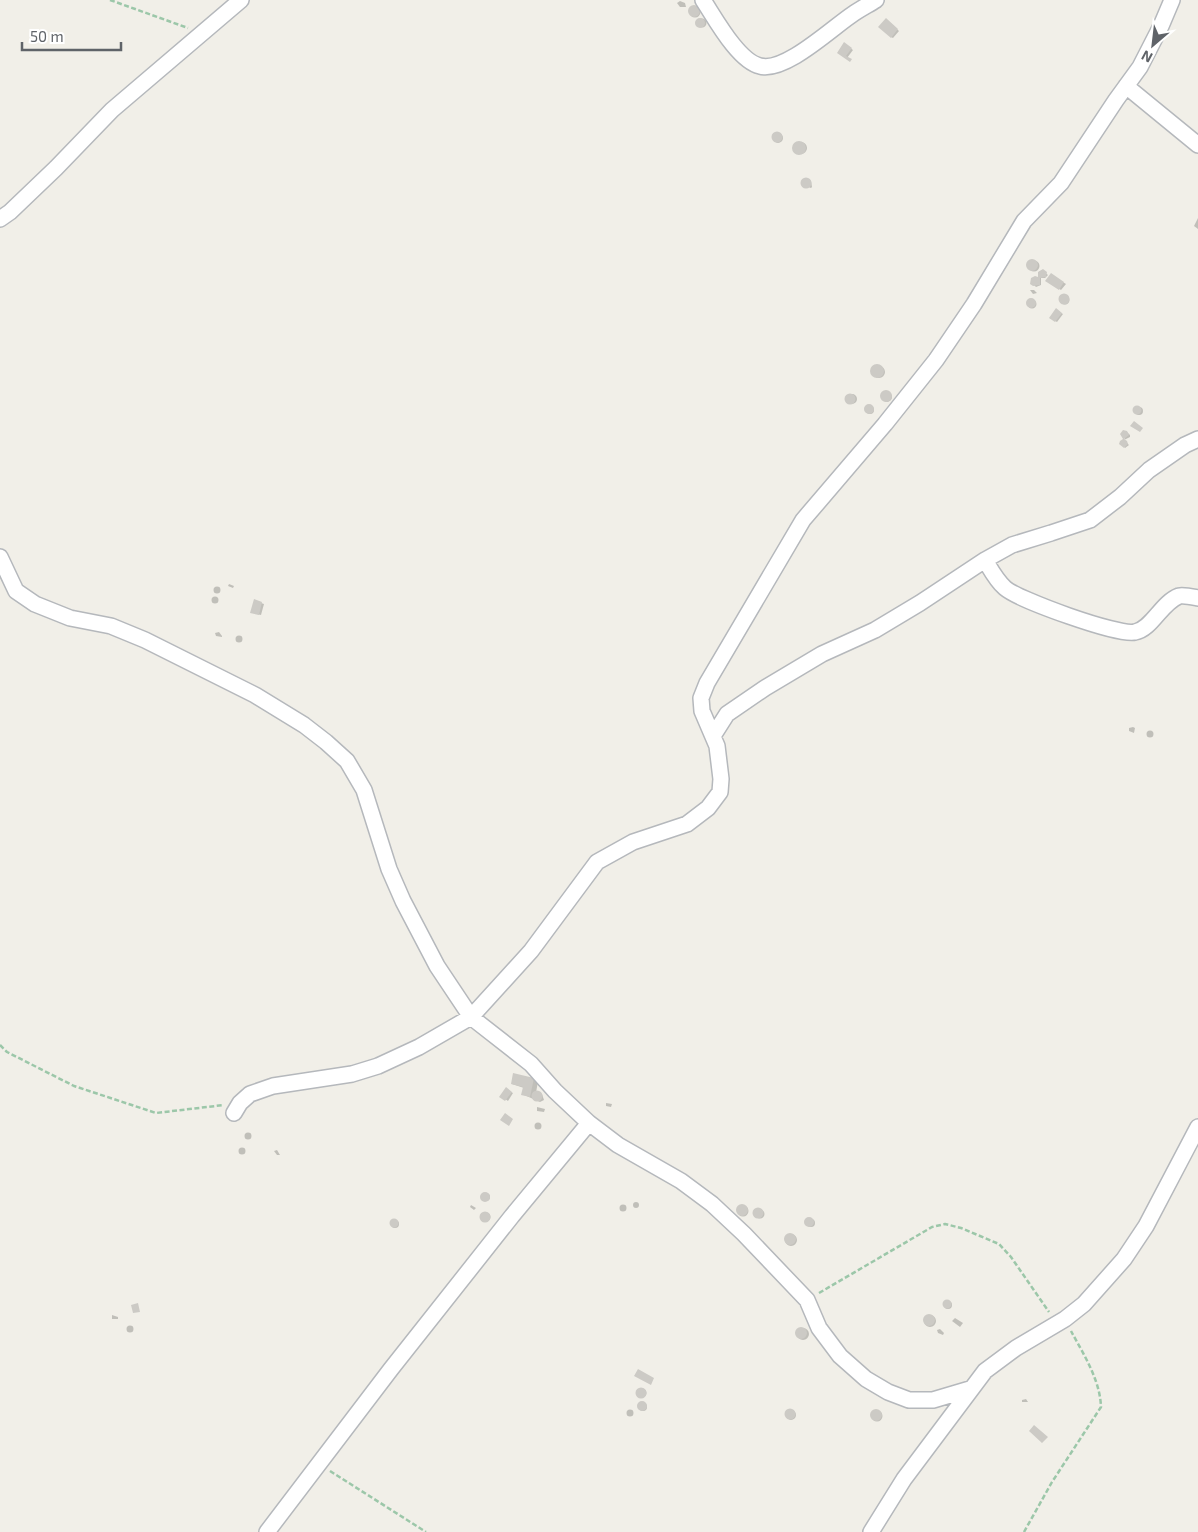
<svg xmlns="http://www.w3.org/2000/svg" width="1198" height="1532" viewBox="0 0 1198 1532" font-family="'Exo 2',sans-serif">
<style>
.shadow{fill:#0003}
.building{fill:#cccac5}
.lines{fill:none;stroke-linecap:round;stroke-linejoin:round}
.street-casing{stroke:#b5b8bc;stroke-width:18}
.path{stroke:#9cc7a9;stroke-width:2.5;stroke-dasharray:5 2.5;stroke-linecap:butt}
.street{stroke:#fff;stroke-width:15}
</style>
<rect width="100%" height="100%" fill="#f1efe8"/>
<!-- shadow -->
<path class="shadow" d="M 680,1 L 685,3 L 686,7 L 680,7 L 677,3 Z
M689.5 12a5.5 5.5 0 1 1 11 0a5.5 5.5 0 1 1-11 0Z
M697.5 23a4.5 4.5 0 1 1 9 0a4.5 4.5 0 1 1-9 0Z
M 888,21 L 899,31 L 893,38 L 891,37 Z
M 846,45 L 853,50 L 847,58 L 853,62 L 839,53 Z
M773 138a5 5 0 1 1 10 0a5 5 0 1 1-10 0Z
M795 148a6 6 0 1 1 12 0a6 6 0 1 1-12 0Z
M 806,179 L 811,181 L 812,187 L 811,188 L 803,185 L 803,180 Z
M 1198,218 L 1198,229 L 1194,226 Z
M1028.5 266a5.5 5.5 0 1 1 11 0a5.5 5.5 0 1 1-11 0Z
M 1042,270 L 1048,275 L 1045,278 L 1041,278 L 1041,285 L 1036,287 L 1034,285 L 1040,279 L 1039,272 Z
M 1053,276 L 1066,284 L 1061,290 L 1047,280 Z
M 1030,290 L 1034,290 L 1037,293 L 1033,294 Z
M1060.5 300a4.5 4.5 0 1 1 9 0a4.5 4.5 0 1 1-9 0Z
M1027.5 304a4.5 4.5 0 1 1 9 0a4.5 4.5 0 1 1-9 0Z
M 1056,310 L 1063,314 L 1057,322 L 1050,318 Z
M873 372a6 6 0 1 1 12 0a6 6 0 1 1-12 0Z
M882 397a5 5 0 1 1 10 0a5 5 0 1 1-10 0Z
M847 399a5 5 0 1 1 10 0a5 5 0 1 1-10 0Z
M866 410a4 4 0 1 1 8 0a4 4 0 1 1-8 0Z
M1135 411a4 4 0 1 1 8 0a4 4 0 1 1-8 0Z
M 1127,432 L 1130,435 L 1130,437 L 1124,440 L 1129,445 L 1125,448 L 1121,442 L 1125,439 L 1121,434 Z
M 229,584 L 234,586 L 233,588 L 228,586 Z
M213.5 590a3.5 3.5 0 1 1 7 0a3.5 3.5 0 1 1-7 0Z
M211.5 600a3.5 3.5 0 1 1 7 0a3.5 3.5 0 1 1-7 0Z
M 255,601 L 264,604 L 261,615 L 253,613 Z
M 219,632 L 222,636 L 222,637 L 216,636 L 215,633 Z
M235.5 639a3.5 3.5 0 1 1 7 0a3.5 3.5 0 1 1-7 0Z
M 1133,727 L 1135,728 L 1134,733 L 1129,731 L 1129,728 Z
M1146.5 734a3.5 3.5 0 1 1 7 0a3.5 3.5 0 1 1-7 0Z
M 514,1074 L 538,1081 L 536,1093 L 542,1094 L 544,1100 L 540,1102 L 522,1094 L 524,1088 L 512,1084 Z
M 506,1089 L 513,1093 L 508,1101 L 501,1096 Z
M 606,1103 L 612,1104 L 611,1107 L 606,1106 Z
M 537,1107 L 545,1109 L 544,1112 L 537,1111 Z
M534.5 1126a3.5 3.5 0 1 1 7 0a3.5 3.5 0 1 1-7 0Z
M244.5 1136a3.5 3.5 0 1 1 7 0a3.5 3.5 0 1 1-7 0Z
M238.5 1151a3.5 3.5 0 1 1 7 0a3.5 3.5 0 1 1-7 0Z
M 277,1150 L 280,1155 L 277,1155 L 274,1151 Z
M482 1197a4 4 0 1 1 8 0a4 4 0 1 1-8 0Z
M633 1205a3 3 0 1 1 6 0a3 3 0 1 1-6 0Z
M619.5 1208a3.5 3.5 0 1 1 7 0a3.5 3.5 0 1 1-7 0Z
M 471,1205 L 476,1208 L 474,1210 L 470,1207 Z
M737.5 1211a5.5 5.5 0 1 1 11 0a5.5 5.5 0 1 1-11 0Z
M755.5 1214a4.5 4.5 0 1 1 9 0a4.5 4.5 0 1 1-9 0Z
M481.5 1217a4.5 4.5 0 1 1 9 0a4.5 4.5 0 1 1-9 0Z
M807 1223a4 4 0 1 1 8 0a4 4 0 1 1-8 0Z
M391 1224a4 4 0 1 1 8 0a4 4 0 1 1-8 0Z
M785 1240a6 6 0 1 1 12 0a6 6 0 1 1-12 0Z
M944 1305a4 4 0 1 1 8 0a4 4 0 1 1-8 0Z
M 112,1315 L 118,1317 L 118,1319 L 112,1319 Z
M924 1321a6 6 0 1 1 12 0a6 6 0 1 1-12 0Z
M 955,1318 L 963,1323 L 960,1327 L 952,1321 Z
M126.5 1329a3.5 3.5 0 1 1 7 0a3.5 3.5 0 1 1-7 0Z
M797 1334a6 6 0 1 1 12 0a6 6 0 1 1-12 0Z
M 940,1329 L 944,1333 L 943,1335 L 938,1333 L 937,1330 Z
M637.5 1393a4.5 4.5 0 1 1 9 0a4.5 4.5 0 1 1-9 0Z
M 1026,1399 L 1028,1402 L 1022,1402 L 1022,1400 Z
M639 1407a4 4 0 1 1 8 0a4 4 0 1 1-8 0Z
M626.5 1413a3.5 3.5 0 1 1 7 0a3.5 3.5 0 1 1-7 0Z
M786 1415a5 5 0 1 1 10 0a5 5 0 1 1-10 0Z
M871.5 1416a5.5 5.5 0 1 1 11 0a5.5 5.5 0 1 1-11 0Z"/>
<!-- building -->
<path class="building" d="M688 11a6 6 0 1 1 12 0a6 6 0 1 1-12 0Z
M695 23a5 5 0 1 1 10 0a5 5 0 1 1-10 0Z
M 886,18 L 898,29 L 891,38 L 878,27 Z
M 844,42 L 852,48 L 846,56 L 852,59 L 850,62 L 837,53 Z
M771.5 137a5.5 5.5 0 1 1 11 0a5.5 5.5 0 1 1-11 0Z
M792 148a7 7 0 1 1 14 0a7 7 0 1 1-14 0Z
M800.5 183a5.5 5.5 0 1 1 11 0a5.5 5.5 0 1 1-11 0Z
M1026 265a6 6 0 1 1 12 0a6 6 0 1 1-12 0Z
M 1043,269 L 1047,272 L 1046,277 L 1040,278 L 1040,285 L 1033,286 L 1030,284 L 1031,278 L 1035,276 L 1038,277 L 1038,272 Z
M 1051,273 L 1064,282 L 1059,290 L 1045,281 Z
M1058.5 299a5.5 5.5 0 1 1 11 0a5.5 5.5 0 1 1-11 0Z
M1026 303a5 5 0 1 1 10 0a5 5 0 1 1-10 0Z
M 1056,308 L 1062,313 L 1055,322 L 1049,318 Z
M870 371a7 7 0 1 1 14 0a7 7 0 1 1-14 0Z
M880 396a6 6 0 1 1 12 0a6 6 0 1 1-12 0Z
M844.5 399a5.5 5.5 0 1 1 11 0a5.5 5.5 0 1 1-11 0Z
M864 409a5 5 0 1 1 10 0a5 5 0 1 1-10 0Z
M1132.5 410a4.5 4.5 0 1 1 9 0a4.5 4.5 0 1 1-9 0Z
M 1134,421 L 1143,428 L 1140,432 L 1130,426 Z
M 1123,430 L 1127,431 L 1129,435 L 1124,439 L 1127,441 L 1128,444 L 1124,448 L 1119,444 L 1120,441 L 1123,439 L 1120,434 Z
M 254,599 L 262,602 L 259,615 L 250,613 Z
M 513,1073 L 534,1078 L 530,1097 L 521,1095 L 523,1087 L 511,1084 Z
M 506,1087 L 512,1092 L 505,1101 L 499,1097 Z
M531.5 1096a5.5 5.5 0 1 1 11 0a5.5 5.5 0 1 1-11 0Z
M 505,1113 L 513,1119 L 509,1126 L 500,1120 Z
M480 1197a5 5 0 1 1 10 0a5 5 0 1 1-10 0Z
M736 1210a6 6 0 1 1 12 0a6 6 0 1 1-12 0Z
M752.5 1213a5.5 5.5 0 1 1 11 0a5.5 5.5 0 1 1-11 0Z
M479.5 1217a5.5 5.5 0 1 1 11 0a5.5 5.5 0 1 1-11 0Z
M804 1222a5 5 0 1 1 10 0a5 5 0 1 1-10 0Z
M389.5 1223a4.5 4.5 0 1 1 9 0a4.5 4.5 0 1 1-9 0Z
M784 1239a6 6 0 1 1 12 0a6 6 0 1 1-12 0Z
M942.5 1304a4.5 4.5 0 1 1 9 0a4.5 4.5 0 1 1-9 0Z
M 138,1303 L 140,1312 L 133,1313 L 131,1305 Z
M923 1320a6 6 0 1 1 12 0a6 6 0 1 1-12 0Z
M795 1333a6 6 0 1 1 12 0a6 6 0 1 1-12 0Z
M 638,1369 L 654,1378 L 651,1385 L 634,1376 Z
M635.5 1393a5.5 5.5 0 1 1 11 0a5.5 5.5 0 1 1-11 0Z
M637 1406a5 5 0 1 1 10 0a5 5 0 1 1-10 0Z
M784.5 1414a5.5 5.5 0 1 1 11 0a5.5 5.5 0 1 1-11 0Z
M870 1415a6 6 0 1 1 12 0a6 6 0 1 1-12 0Z
M 1034,1425 L 1048,1437 L 1042,1443 L 1029,1431 Z"/>
<g class="lines">
<!-- street casing -->
<g class="street-casing">
<path id="street" d="M 703,0 C 715,18 738,61 760,66 C 785,73 833,27 853,14 C 860,9 868,5 876,0
M 1126,86 L 1198,145
M 0,219 L 10,212 L 56,168 L 112,110 L 241,0
M 0,557 L 16,591 L 35,604 L 70,618 L 111,626 L 145,640 L 255,695 L 304,725 L 326,742 L 347,761 L 364,790 L 389,869 L 403,901 L 437,966 L 471,1017 L 531,1064 L 555,1091 L 589,1123 L 618,1145 L 681,1181 L 712,1204 L 744,1234 L 807,1300 L 819,1328 L 840,1356 L 866,1379 L 888,1392 L 909,1400 L 933,1400 L 970,1389
M 985,560 C 991,570 996,580 1005,588 C 1019,600 1118,636 1135,632 C 1152,629 1161,603 1179,596 C 1184,595 1193,597 1198,598
M 713,736 L 727,714 L 765,688 L 822,654 L 875,630 L 920,603 L 985,560 L 1012,545 L 1051,533 L 1090,520 L 1120,497 L 1149,470 L 1185,445 L 1198,439
M 234,1113 L 240,1103 L 250,1094 L 273,1086 L 352,1074 L 378,1066 L 419,1047 L 471,1017 L 531,951 L 597,862 L 633,842 L 687,824 L 708,808 L 720,792 L 721,779 L 717,746 L 702,711 L 701,698 L 707,683 L 803,520 L 885,424 L 936,360 L 974,304 L 1024,221 L 1061,183 L 1116,100 L 1140,67 L 1161,26 L 1172,0
M 267,1532 L 391,1369 L 512,1216 L 589,1123
M 871,1532 L 904,1479 L 985,1371 L 1016,1348 L 1065,1319 L 1084,1304 L 1124,1259 L 1146,1226 L 1198,1127"/>
</g>
<!-- path -->
<path class="path" d="M 110,0 L 188,28
M 0,1045 L 7,1052 L 74,1086 L 156,1113 L 224,1105
M 819,1293 L 932,1227 L 945,1224 L 961,1228 L 999,1244 L 1011,1257 L 1049,1312
M 330,1471 L 426,1532
M 1024,1532 L 1052,1482 L 1101,1407 C 1100,1380 1084,1355 1071,1331"/>
<!-- street -->
<use href="#street" class="street"/>
</g>
<!-- north arrow -->
<g transform="translate(1153 45) rotate(208)" stroke="#ffffff" stroke-width="4" paint-order="stroke">
<path d="M0-4L9 19L0 12L-9 19Z" fill="#5f6368"/>
<text y="-8" font-size="14" font-weight="bold" text-anchor="middle" fill="#5f6368">N</text>
</g>
<!-- scale -->
<path d="M22 42v8h99v-8" fill="none" stroke="#5f6368" stroke-width="2.5"/>
<text x="30" y="42" font-size="15" fill="#5f6368" stroke="#ffffff" stroke-width="4" paint-order="stroke">50 m</text>
</svg>
